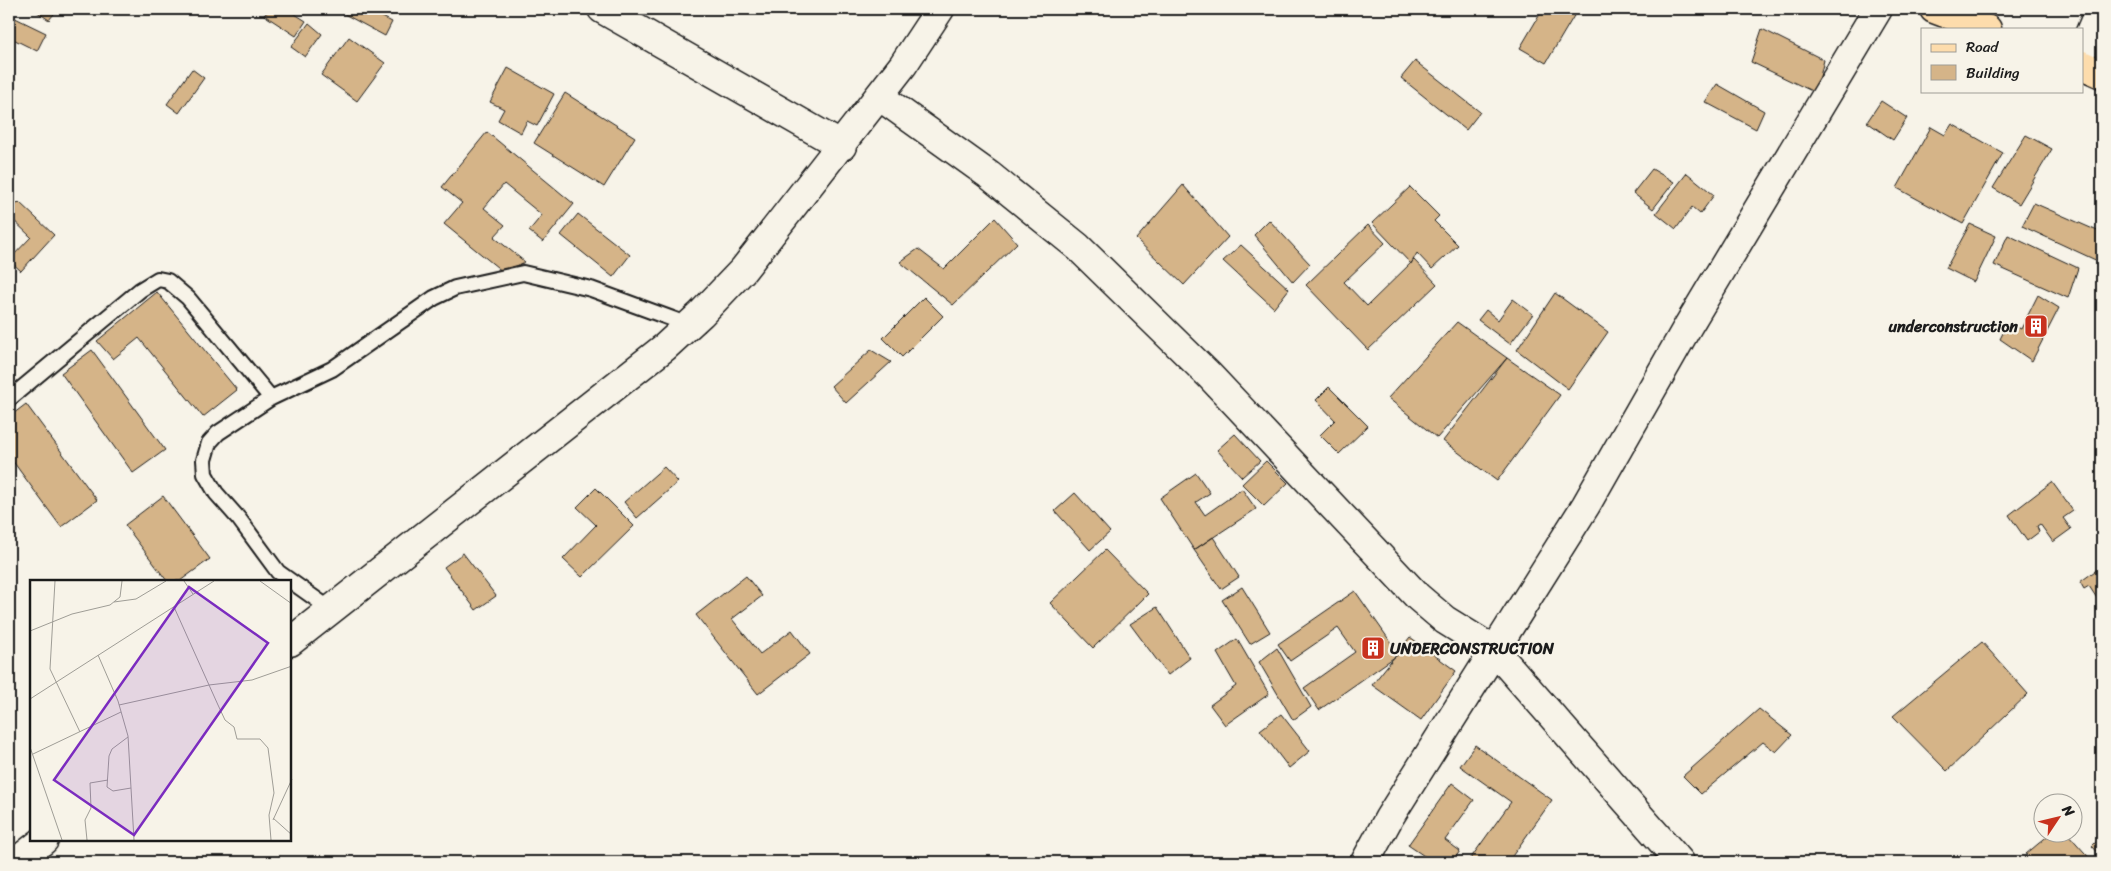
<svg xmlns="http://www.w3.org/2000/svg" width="2111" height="871" viewBox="0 0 2111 871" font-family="Sriracha,sans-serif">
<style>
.building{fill:#d5b488;stroke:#1c1c1c}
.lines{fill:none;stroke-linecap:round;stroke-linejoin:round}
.lane-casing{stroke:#1c1c1c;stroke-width:18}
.street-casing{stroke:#1c1c1c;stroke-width:31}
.primary-casing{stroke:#1c1c1c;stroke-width:31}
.lane{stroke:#f7f3e8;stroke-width:14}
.street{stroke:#f7f3e8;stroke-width:28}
.primary{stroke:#fddcac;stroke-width:28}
.labels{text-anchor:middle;stroke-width:4.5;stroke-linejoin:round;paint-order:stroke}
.poi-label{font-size:16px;font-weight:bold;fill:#1c1c1c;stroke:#f7f3e8;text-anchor:end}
.inset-road{fill:none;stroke:#9f9d96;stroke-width:1}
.view{fill:#7b2cbf;fill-opacity:0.15;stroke:#7b2cbf;stroke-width:2.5}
.inset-edge{fill:none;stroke:#1c1c1c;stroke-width:2.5}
</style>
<rect width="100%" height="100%" fill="#f7f3e8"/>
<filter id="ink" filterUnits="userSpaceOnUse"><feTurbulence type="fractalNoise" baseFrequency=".02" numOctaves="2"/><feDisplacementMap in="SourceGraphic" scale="10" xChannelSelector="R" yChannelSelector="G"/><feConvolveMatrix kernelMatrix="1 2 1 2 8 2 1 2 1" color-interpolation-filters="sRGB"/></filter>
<g filter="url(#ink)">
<!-- building -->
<path class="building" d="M 33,9 L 58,9 L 49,20 Z
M 271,9 L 287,9 L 306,21 L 296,36 L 264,15 Z
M 335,9 L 367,9 L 392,22 L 385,36 Z
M 1543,9 L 1578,9 L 1546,63 L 1520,48 Z
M 9,15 L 46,33 L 37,51 L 9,37 Z
M 309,23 L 322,34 L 305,57 L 291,47 Z
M 1762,29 L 1824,60 L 1816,93 L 1751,62 Z
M 349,37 L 385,63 L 357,101 L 321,75 Z
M 1415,61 L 1480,112 L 1466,130 L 1401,78 Z
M 508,68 L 554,94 L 537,126 L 527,121 L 521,133 L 498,120 L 504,109 L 490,102 Z
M 192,69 L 204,78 L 179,113 L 167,104 Z
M 1717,84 L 1764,111 L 1756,129 L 1705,102 Z
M 565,93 L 635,137 L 604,187 L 534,143 Z
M 1881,101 L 1907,118 L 1893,140 L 1867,122 Z
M 1952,124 L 2003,153 L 1963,224 L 1897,188 L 1931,127 L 1945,135 Z
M 487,132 L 574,204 L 543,242 L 529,231 L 542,215 L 504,184 L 484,208 L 505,225 L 494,237 L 525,262 L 503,272 L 444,224 L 462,203 L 442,187 Z
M 2026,135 L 2052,149 L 2019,204 L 1993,188 Z
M 1652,169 L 1674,182 L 1653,209 L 1633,193 Z
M 1687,173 L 1714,195 L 1700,214 L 1692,207 L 1676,229 L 1656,213 Z
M 1183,185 L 1228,237 L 1184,285 L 1136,239 Z
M 1410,187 L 1439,216 L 1434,221 L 1458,245 L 1432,269 L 1417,253 L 1411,264 L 1372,223 Z
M 19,202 L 54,235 L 21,271 L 9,260 L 31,237 L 9,216 L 9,212 Z
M 2034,203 L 2102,233 L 2102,263 L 2022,226 Z
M 578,214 L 630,255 L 613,277 L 561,235 Z
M 995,218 L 1017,243 L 953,305 L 900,262 L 918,249 L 944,269 Z
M 1269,220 L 1310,264 L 1293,282 L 1254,235 Z
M 1970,224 L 1996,236 L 1974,282 L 1946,268 Z
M 1368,225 L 1385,243 L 1344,282 L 1367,306 L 1414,260 L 1437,284 L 1368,350 L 1306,285 Z
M 2008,235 L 2078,268 L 2068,298 L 1994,265 Z
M 1241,245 L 1289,289 L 1274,308 L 1223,261 Z
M 157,292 L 237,390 L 203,417 L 139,338 L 113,359 L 97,341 Z
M 1555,293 L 1608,332 L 1568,389 L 1517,350 Z
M 2038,295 L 2059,308 L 2032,361 L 2000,339 L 2008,323 L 2021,329 Z
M 924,297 L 943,316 L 902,357 L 883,338 Z
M 1513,299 L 1533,314 L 1510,344 L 1478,320 L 1486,310 L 1498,320 Z
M 1457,322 L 1507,358 L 1437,438 L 1388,398 Z
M 92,350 L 165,450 L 133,473 L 61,373 Z
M 871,350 L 891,362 L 846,403 L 831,386 Z
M 1507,358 L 1560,395 L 1497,481 L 1443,441 Z
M 1329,387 L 1368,426 L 1339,454 L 1320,435 L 1335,420 L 1316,400 Z
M 26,404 L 97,500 L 61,527 L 9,456 L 9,417 Z
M 1235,434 L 1260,461 L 1242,477 L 1217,450 Z
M 1266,461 L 1288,483 L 1264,506 L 1242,484 Z
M 664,467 L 678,482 L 637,518 L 624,502 Z
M 1196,473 L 1210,493 L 1196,502 L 1205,515 L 1242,489 L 1256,509 L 1194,550 L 1160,498 Z
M 2052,482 L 2073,511 L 2063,518 L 2071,529 L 2053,542 L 2040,524 L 2037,526 L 2039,532 L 2027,541 L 2009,515 Z
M 596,488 L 634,526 L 582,577 L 563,559 L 596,525 L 577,507 Z
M 1075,493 L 1110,532 L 1090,550 L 1055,511 Z
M 163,496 L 210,559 L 180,581 L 167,581 L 125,525 Z
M 1213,537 L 1239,577 L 1221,589 L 1194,550 Z
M 1105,550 L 1148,594 L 1093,648 L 1050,603 Z
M 463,553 L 496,596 L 476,610 L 444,567 Z
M 2102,566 L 2102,606 L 2089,586 L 2084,589 L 2080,582 Z
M 746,576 L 762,596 L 732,619 L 760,654 L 792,630 L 810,654 L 758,694 L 696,615 Z
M 1242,587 L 1270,632 L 1250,644 L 1222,600 Z
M 1355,591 L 1399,654 L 1319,710 L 1304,688 L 1355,652 L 1338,628 L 1290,661 L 1278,644 Z
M 1157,607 L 1190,658 L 1168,675 L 1130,624 Z
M 1410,637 L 1456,671 L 1421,720 L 1372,685 Z
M 1237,639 L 1269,694 L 1225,725 L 1210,705 L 1236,686 L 1217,653 Z
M 1982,642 L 2028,694 L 1947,771 L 1893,716 Z
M 1277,648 L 1311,707 L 1293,720 L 1259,662 Z
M 1759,709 L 1792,735 L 1776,752 L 1763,742 L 1701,794 L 1683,776 Z
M 1281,714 L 1310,751 L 1289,768 L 1260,730 Z
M 1475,745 L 1552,800 L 1508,862 L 1468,862 L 1511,802 L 1460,766 Z
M 1452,783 L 1474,800 L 1445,840 L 1460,851 L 1452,862 L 1433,862 L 1408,845 Z
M 2050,834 L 2068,834 L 2093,862 L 2033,862 L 2026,854 Z
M 2102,836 L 2102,857 L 2092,846 Z"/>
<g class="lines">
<!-- lane casing -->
<g class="lane-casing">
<path id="lane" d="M 9,399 L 140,290 L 158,279 L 168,281 L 188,298 L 271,398
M 330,609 L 278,572 L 239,519 L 216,493 L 205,474 L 204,460 L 209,443 L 218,433 L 271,398 L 332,369 L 434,298 L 455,288 L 523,273 L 591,289 L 689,325"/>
</g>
<!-- street casing -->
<g class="street-casing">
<path id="street" d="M 602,9 L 842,146
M 2082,51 L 2100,9
M 879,96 L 989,175 L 1078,247 L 1209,375 L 1418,597 L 1445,620 L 1495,651 L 1680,862
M 290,642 L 665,347 L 701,314 L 743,270 L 903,65 L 940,9
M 16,862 L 44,840
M 1365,862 L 1389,818 L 1586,505 L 1688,326 L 1878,9"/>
</g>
<!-- primary casing -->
<g class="primary-casing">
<path id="primary" d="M 1934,9 L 1987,29
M 2082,65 L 2102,74"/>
</g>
<!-- lane -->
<use href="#lane" class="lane"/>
<!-- street -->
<use href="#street" class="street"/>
<!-- primary -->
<use href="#primary" class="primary"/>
</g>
</g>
<!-- icons -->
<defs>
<g id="building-square" transform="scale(1.25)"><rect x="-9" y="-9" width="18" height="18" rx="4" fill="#c8321e" stroke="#f7f3e8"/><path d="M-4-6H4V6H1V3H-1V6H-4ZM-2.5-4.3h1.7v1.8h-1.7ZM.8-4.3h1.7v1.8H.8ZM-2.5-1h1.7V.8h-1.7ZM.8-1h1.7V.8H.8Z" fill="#fff"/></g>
</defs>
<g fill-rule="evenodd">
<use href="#building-square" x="2036" y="326"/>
<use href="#building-square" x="1373" y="648"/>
</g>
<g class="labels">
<!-- poi labels -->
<g class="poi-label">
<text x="2018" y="332">underconstruction</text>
<text x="1390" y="654" text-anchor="start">UNDERCONSTRUCTION</text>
</g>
</g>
<!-- overview -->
<g transform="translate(30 580)">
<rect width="261" height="261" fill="#f7f3e8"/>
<path class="inset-road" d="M 25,1 L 20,89 L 50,152M 154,1 L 163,14M 230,1 L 262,24M 84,22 L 106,19 L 136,1M 144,27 L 188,125 L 195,140 L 204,147 L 207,159 L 230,159 L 238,168 L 244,213 L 239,235 L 241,260M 0,51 L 42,34 L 80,25 L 90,17 L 92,1M 68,75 L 88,121 L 98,156 L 104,260M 0,119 L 184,1M 89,125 L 179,105 L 222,100 L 262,86M 98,157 L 82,169 L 79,176 L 77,207 L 83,211 L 101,208M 0,167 L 32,260M 3,174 L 91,132M 243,238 L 262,255M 243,240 L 262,199M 57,260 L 55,240 L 61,228 L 60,203 L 78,200"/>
<path class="view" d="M 159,7 L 238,63 L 104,255 L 24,200 Z"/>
<rect width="261" height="261" class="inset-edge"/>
</g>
<!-- margin -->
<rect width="2111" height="871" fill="none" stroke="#f7f3e8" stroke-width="30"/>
<rect x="15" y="15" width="2081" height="841" fill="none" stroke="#1c1c1c" stroke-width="2" filter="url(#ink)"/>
<!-- legend -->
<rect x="1921" y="28" width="162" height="65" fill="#f7f3e8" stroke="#9f9d96"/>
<rect x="1931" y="44" width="25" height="8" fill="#fddcac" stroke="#9f9d96"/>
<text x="1966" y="52" font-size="15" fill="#1c1c1c">Road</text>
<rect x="1931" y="65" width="25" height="15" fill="#d5b488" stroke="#9f9d96"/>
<text x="1966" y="78" font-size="15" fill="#1c1c1c">Building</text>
<!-- north arrow -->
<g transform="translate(2058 818) rotate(55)"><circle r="24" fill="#f7f3e8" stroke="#9f9d96"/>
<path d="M0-4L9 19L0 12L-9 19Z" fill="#c8321e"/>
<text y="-8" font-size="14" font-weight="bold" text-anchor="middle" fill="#1c1c1c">N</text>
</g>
</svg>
